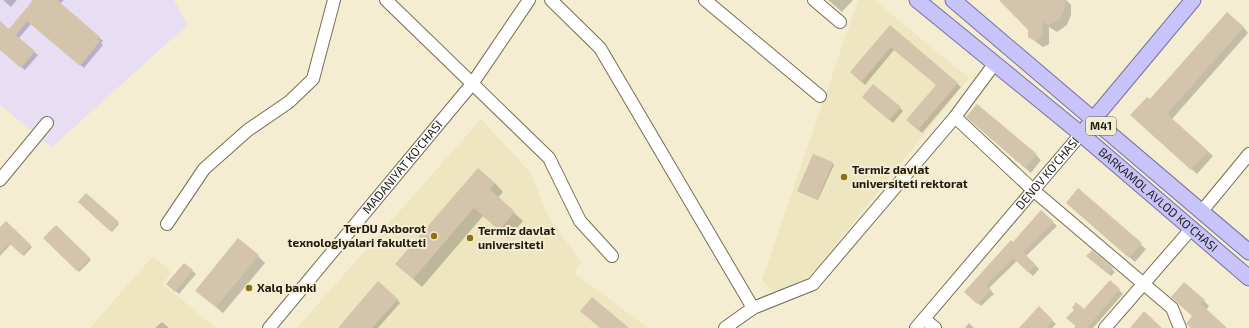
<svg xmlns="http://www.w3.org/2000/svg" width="1249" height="328" viewBox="0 0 1249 328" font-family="'Exo 2',sans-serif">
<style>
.built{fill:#eee5c1}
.medical{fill:#e7def4}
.shadow{fill:#0003}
.building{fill:#d5c4ac}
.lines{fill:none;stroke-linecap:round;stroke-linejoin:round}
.minor-casing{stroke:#756f56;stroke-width:14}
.major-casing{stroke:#7470a5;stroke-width:17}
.minor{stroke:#fff;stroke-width:12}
.major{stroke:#c8c4f9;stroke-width:15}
.poi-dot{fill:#897315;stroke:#f4edd1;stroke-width:1.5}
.labels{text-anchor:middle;stroke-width:4;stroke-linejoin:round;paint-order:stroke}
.shield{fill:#f4edd1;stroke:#5e5a4b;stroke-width:1}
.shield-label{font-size:11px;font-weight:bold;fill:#1e1b11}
.street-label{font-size:12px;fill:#1e1b11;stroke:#f4edd1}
.poi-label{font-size:12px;font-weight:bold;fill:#1e1b11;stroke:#f4edd1;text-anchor:start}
</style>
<rect width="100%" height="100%" fill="#f4edd1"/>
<!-- built -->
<path class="built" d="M 858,0 L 874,0 L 969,78 L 811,276 L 774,293 L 762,280 Z
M 481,119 L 530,172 L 547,214 L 581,262 L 574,273 L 648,328 L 297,328 Z
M 153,256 L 171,272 L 163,284 L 216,328 L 90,328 Z"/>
<!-- medical -->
<path class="medical" d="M 0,0 L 174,0 L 187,25 L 52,147 L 0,105 Z"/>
<!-- shadow -->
<path class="shadow" d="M 3,0 L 17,0 L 11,7 Z
M 31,0 L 64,0 L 60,4 L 103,41 L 101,43 L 103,45 L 84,68 L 31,24 L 19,38 L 38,55 L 25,70 L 0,49 L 0,22 L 9,30 L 33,2 Z
M 828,0 L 853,0 L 842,12 Z
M 1000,0 L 1066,0 L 1071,5 L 1071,15 L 1067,25 L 1057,32 L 1049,27 L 1049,44 L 1043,47 L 1029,37 L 1029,29 Z
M 890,26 L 961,87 L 922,133 L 911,123 L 937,85 L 894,50 L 865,85 L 855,76 Z
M 1243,27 L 1248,33 L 1172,119 L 1213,156 L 1197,174 L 1137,121 L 1150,101 Z
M 867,101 L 900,108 L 903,111 L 893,123 Z
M 972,122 L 1036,155 L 1041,160 L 1031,173 Z
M 832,163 L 834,165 L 818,200 L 798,191 Z
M 495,183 L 503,192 L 498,198 L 523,221 L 508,238 L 483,216 L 422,287 L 397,264 Z
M 1079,190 L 1146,249 L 1135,262 L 1073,208 Z
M 86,194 L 119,224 L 112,232 L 79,202 Z
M 1041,211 L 1057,226 L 1026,256 L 1039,269 L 1033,276 L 1017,261 L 989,288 L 994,294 L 981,306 L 966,291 L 1013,243 Z
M 6,223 L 32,247 L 24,256 L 11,244 L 0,256 L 0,229 Z
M 56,226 L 91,260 L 79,272 L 44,238 Z
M 258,256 L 265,263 L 223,313 L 197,291 Z
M 1091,259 L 1112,269 L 1115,272 L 1111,276 Z
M 184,264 L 196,274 L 179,294 L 171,287 Z
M 1110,281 L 1123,294 L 1093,328 L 1074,328 L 1076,326 L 1075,309 L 1084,311 Z
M 397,299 L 400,303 L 378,328 L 339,328 Z
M 1204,301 L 1209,306 L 1206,310 L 1226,328 L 1192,328 L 1193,316 L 1177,302 Z
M 1039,308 L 1056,324 L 1052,328 L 1020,328 Z
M 162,322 L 169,328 L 155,328 Z
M 969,323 L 974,328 L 965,328 Z"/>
<!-- building -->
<path class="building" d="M 33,0 L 57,0 L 100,37 L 98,39 L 100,41 L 80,66 L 27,21 L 16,35 L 35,51 L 21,68 L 0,50 L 0,21 L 9,29 Z
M 999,0 L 1065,0 L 1065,8 L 1060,18 L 1049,25 L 1043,22 L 1042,37 L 1035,41 L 1028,37 L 1028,30 Z
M 1227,12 L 1244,27 L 1167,114 L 1208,151 L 1191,170 L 1130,115 L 1147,97 L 1150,99 Z
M 890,25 L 958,83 L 918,130 L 906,120 L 936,85 L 891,47 L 861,82 L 850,72 Z
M 873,84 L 901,107 L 889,120 L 862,97 Z
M 977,104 L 1037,154 L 1025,168 L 966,117 Z
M 813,154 L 833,162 L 817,200 L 797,191 Z
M 478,168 L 495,183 L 490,189 L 515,212 L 499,230 L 474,208 L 413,279 L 395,264 Z
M 1078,188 L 1142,243 L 1129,258 L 1066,203 Z
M 86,193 L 119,222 L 110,231 L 78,202 Z
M 1041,210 L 1054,222 L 1023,252 L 1036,265 L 1029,273 L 1013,258 L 986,285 L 991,290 L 977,304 L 964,292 L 1011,240 L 1013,242 Z
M 6,221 L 31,245 L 22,255 L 9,243 L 0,253 L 0,227 Z
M 56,225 L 90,258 L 77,271 L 43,238 Z
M 238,238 L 259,255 L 216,307 L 195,291 Z
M 1092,250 L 1113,268 L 1108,274 L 1086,256 Z
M 184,263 L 193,270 L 175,292 L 166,284 Z
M 1110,280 L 1120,289 L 1087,328 L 1078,328 L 1066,318 L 1074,310 L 1072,308 L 1076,302 L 1084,309 Z
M 378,281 L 398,299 L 372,328 L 338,328 Z
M 1184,282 L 1205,300 L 1201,304 L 1227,328 L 1191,328 L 1186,324 L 1192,316 L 1171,297 Z
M 592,297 L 629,328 L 600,328 L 580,311 Z
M 1039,306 L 1053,320 L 1046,328 L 1019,328 Z
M 1144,311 L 1162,328 L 1130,328 Z"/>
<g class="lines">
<!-- minor casing -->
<g class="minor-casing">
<g id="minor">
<path d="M 386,0 L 549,158 L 580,221 L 612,256"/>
<path d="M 551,0 L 600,48 L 753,308"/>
<path d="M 705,0 L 820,96"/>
<path d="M 814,0 L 840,22"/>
<path d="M 955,117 L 1033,190 L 1172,308 L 1180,328"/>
<path d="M 0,180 L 47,123"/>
<path d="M 1202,211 L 1249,154"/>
<path d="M 167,224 L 204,169 L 248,130 L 289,102 L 313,79 L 334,0"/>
<path d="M 924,319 L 935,328"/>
<path id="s1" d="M 269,328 L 472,84 L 529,0"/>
<path d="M 725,328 L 753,308 L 813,284 L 955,117 L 995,63"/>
<path id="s2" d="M 916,328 L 1081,134"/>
<path d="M 1105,328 L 1192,228"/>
</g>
</g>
<!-- major casing -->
<g class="major-casing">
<g id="major">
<path id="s3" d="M 917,0 L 1081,134 L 1249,278"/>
<path d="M 953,0 L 1249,252"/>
<path d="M 1087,127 L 1193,0"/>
</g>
</g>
<!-- minor -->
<use href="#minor" class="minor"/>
<!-- major -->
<use href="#major" class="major"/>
</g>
<!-- markers -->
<g class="poi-dot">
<circle cx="844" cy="177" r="4"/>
<circle cx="434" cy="236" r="4"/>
<circle cx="470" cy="238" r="4"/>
<circle cx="249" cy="288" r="4"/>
</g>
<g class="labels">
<!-- shield labels -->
<rect class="shield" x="1086" y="117" width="30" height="18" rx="3"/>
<g class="shield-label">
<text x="1101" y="130">M41</text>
</g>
<!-- street labels -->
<g class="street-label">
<text dy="4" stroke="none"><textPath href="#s1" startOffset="209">MADANIYAT KO'CHASI</textPath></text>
<text dy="4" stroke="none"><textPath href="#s2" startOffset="203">DENOV KO'CHASI</textPath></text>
<text dy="4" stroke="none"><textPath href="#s3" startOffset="313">BARKAMOL AVLOD KO'CHASI</textPath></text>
</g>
<!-- poi labels -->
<g class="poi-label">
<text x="852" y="174">Termiz davlat<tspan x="852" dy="14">universiteti rektorat</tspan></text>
<text x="426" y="233" text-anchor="end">TerDU Axborot<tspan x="426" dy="14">texnologiyalari fakulteti</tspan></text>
<text x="478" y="235">Termiz davlat<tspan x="478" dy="14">universiteti</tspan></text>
<text x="257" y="292">Xalq banki</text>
</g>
</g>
</svg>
